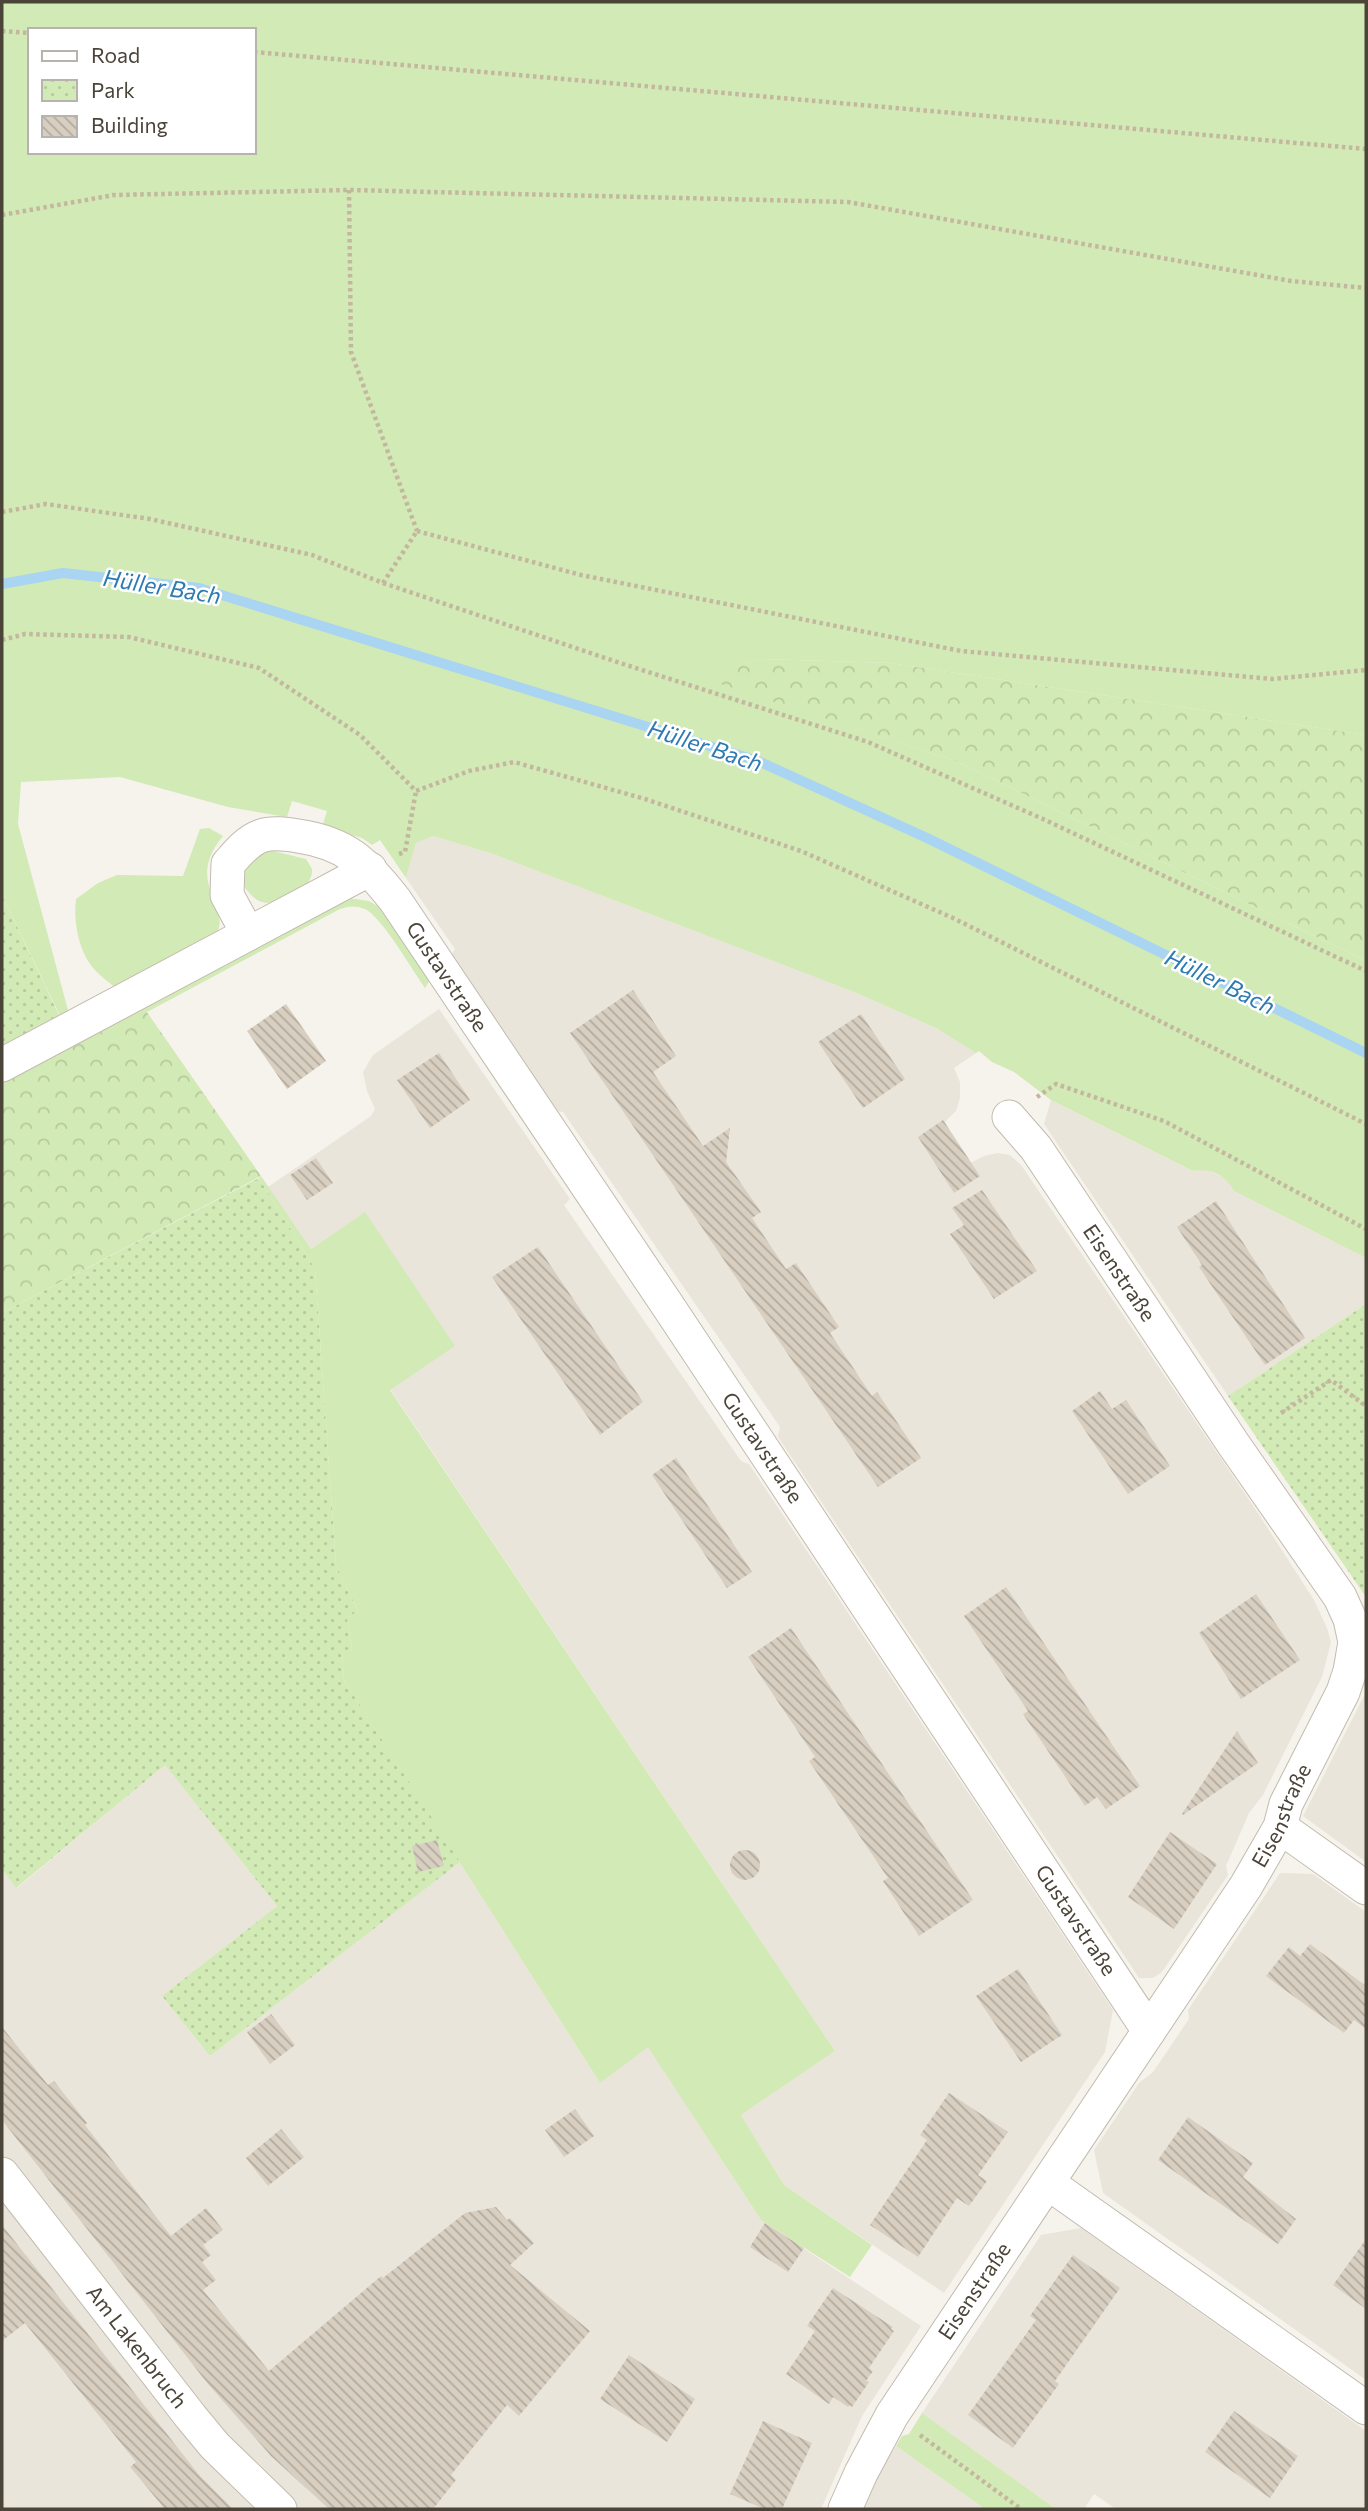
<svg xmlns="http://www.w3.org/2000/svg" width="1368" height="2511" viewBox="0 0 1368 2511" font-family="Commissioner,sans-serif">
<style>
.residential{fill:#eae5da}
.grass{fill:#d2eab5;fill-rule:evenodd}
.forest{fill:url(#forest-crowns)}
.park{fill:url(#park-dots)}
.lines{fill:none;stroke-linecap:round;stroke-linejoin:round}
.stream{stroke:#a9d4f2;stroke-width:10}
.building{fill:url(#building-back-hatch)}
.minor-casing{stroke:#c2bbae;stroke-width:35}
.path{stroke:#c4b79f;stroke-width:4.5;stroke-dasharray:3.5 3.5;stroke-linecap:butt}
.minor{stroke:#fff;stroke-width:33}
.labels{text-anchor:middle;stroke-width:5;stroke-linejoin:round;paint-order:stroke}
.street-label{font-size:21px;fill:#4b4439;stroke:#fff}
.water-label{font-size:23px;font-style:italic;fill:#2e7ab2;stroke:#fff}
</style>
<defs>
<pattern id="forest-crowns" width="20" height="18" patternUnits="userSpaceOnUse" patternTransform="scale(1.75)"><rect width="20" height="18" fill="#d2eab5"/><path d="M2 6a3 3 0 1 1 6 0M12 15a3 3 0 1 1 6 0" fill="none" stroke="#b6ca9c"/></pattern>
<pattern id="park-dots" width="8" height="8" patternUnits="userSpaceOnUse" patternTransform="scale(1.75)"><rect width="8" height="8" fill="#d2eab5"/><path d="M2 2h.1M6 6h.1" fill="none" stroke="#b6ca9c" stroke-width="1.8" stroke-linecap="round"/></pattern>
<pattern id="building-back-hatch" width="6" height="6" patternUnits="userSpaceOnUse" patternTransform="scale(1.75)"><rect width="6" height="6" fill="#d8cfc1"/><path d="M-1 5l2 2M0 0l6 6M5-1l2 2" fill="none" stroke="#b1aa9e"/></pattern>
</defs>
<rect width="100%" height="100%" fill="#f6f3ec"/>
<!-- residential -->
<path class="residential" d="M 433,836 L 493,854 L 854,992 L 936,1028 L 976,1053 L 954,1068 L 960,1082 L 960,1098 L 956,1111 L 945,1122 L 956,1141 L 970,1163 L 984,1156 L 998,1153 L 1010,1155 L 1021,1165 L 1254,1507 L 1314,1600 L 1327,1628 L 1331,1642 L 1322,1677 L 1263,1795 L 1249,1813 L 1226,1866 L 1228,1875 L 1162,1972 L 1153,1978 L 1139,1978 L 778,1437 L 780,1427 L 563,1112 L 556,1111 L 451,956 L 455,949 L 406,878 L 416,843 Z
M 439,1009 L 570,1199 L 564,1205 L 741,1461 L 749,1464 L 1113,2010 L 1105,2052 L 944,2293 L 784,2185 L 741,2115 L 835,2051 L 390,1389 L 454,1346 L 364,1213 L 311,1249 L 268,1187 L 371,1116 L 375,1109 L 367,1091 L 363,1072 L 373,1055 Z
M 1051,1100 L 1193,1171 L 1205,1169 L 1228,1179 L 1234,1191 L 1366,1258 L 1366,1304 L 1228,1396 L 1044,1124 Z
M 1366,1692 L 1366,1862 L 1303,1816 Z
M 165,1765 L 277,1906 L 162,1996 L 210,2056 L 460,1862 L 600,2083 L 648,2046 L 761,2220 L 921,2326 L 862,2416 L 821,2509 L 2,2509 L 2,1869 L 17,1888 Z
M 1280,1873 L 1313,1874 L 1366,1912 L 1366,2380 L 1103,2193 L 1094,2150 L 1139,2083 L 1153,2072 L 1189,2019 L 1188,2010 Z
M 1081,2228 L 1366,2431 L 1366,2509 L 1116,2509 L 1094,2494 L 1084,2509 L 1056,2509 L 922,2413 L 1041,2235 Z
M 896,2446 L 985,2509 L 864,2509 L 880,2471 Z"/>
<!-- grass -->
<path class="grass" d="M 2,2 L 1366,2 L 1366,735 L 890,663 L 759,659 L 704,678 L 958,762 L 1366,961 L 1366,1258 L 1234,1191 C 1226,1175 1211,1168 1193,1171 L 1051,1100 L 1014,1072 L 992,1062 L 979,1051 L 976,1053 L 936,1028 L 854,992 L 493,854 L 433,836 L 416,843 L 406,878 L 380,840 L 372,845 L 362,838 L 322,827 L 327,811 L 292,801 L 287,817 L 228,807 L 120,777 L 21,782 L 18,824 L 69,1014 L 61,1018 L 2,895 ZM 30,30 L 254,30 L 254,152 L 30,152 Z
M 209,828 L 223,836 C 184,883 231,903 217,933 L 117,989 C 110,983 101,977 95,970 C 79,953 73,922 76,899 L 98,883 L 117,875 L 183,876 L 200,829 Z
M 264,851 L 273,851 L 306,859 L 312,869 C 314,889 280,907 262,902 C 255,900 250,894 245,888 C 239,870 250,860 264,851 Z
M 348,898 L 369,901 L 381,908 L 430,980 L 425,988 C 413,971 381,916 365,909 C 355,905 347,906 338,910 L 147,1012 L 142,1005 Z
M 261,1176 L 311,1249 L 365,1212 L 455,1346 L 390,1390 L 835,2051 L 741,2115 L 784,2185 L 872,2245 L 850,2277 L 761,2220 L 648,2047 L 600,2083 L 344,1680 L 342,1653 L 352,1649 L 347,1618 L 358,1611 L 336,1565 L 315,1269 L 259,1178 Z
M 922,2413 L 1056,2509 L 985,2509 L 896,2446 L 902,2436 L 909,2434 Z"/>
<!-- forest -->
<path class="forest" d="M 759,659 L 890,663 L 1366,735 L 1366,961 L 958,762 L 702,678 Z
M 142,1005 L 261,1176 L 2,1313 L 2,1080 Z"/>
<!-- park -->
<path class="park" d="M 2,895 L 59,1015 L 2,1046 Z
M 259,1178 L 315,1269 L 336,1565 L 358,1611 L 347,1618 L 352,1649 L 342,1653 L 344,1680 L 460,1862 L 210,2056 L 162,1996 L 277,1906 L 165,1765 L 16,1888 L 2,1869 L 2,1313 Z
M 1366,1304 L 1366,1597 L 1228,1396 Z"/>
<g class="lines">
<!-- stream -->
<path class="stream" d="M 2,584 L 63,573 L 199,588 L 758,761 L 927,838 L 1366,1053"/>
</g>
<!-- building -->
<path class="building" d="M 633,990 L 676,1056 L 653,1072 L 703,1146 L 730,1128 L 726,1162 L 761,1212 L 752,1218 L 786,1269 L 796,1263 L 839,1327 L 830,1333 L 872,1396 L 877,1392 L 921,1458 L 878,1487 L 570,1033 Z
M 286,1004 L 326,1061 L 287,1089 L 247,1031 Z
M 861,1014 L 905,1079 L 863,1108 L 818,1042 Z
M 439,1053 L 470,1100 L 430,1128 L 397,1080 Z
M 943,1120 L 980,1176 L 954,1193 L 918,1137 Z
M 316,1158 L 333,1183 L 307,1200 L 290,1175 Z
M 982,1190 L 1037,1271 L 994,1299 L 950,1234 L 964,1225 L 952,1208 Z
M 1216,1201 L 1305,1338 L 1265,1365 L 1199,1267 L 1202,1265 L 1177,1227 Z
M 538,1247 L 643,1402 L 600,1435 L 492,1277 Z
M 1100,1391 L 1112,1409 L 1126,1400 L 1170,1466 L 1128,1494 L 1072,1411 Z
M 676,1458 L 752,1572 L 727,1588 L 652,1475 Z
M 1006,1587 L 1140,1786 L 1106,1809 L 1097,1797 L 1085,1806 L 1023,1714 L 1028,1711 L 964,1616 Z
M 1256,1594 L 1300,1660 L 1241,1699 L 1199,1633 Z
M 791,1628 L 973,1900 L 919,1936 L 883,1881 L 888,1878 L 809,1761 L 815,1757 L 748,1657 Z
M 1237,1731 L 1258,1763 L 1183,1815 L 1182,1814 Z
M 1170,1832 L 1217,1864 L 1174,1929 L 1128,1897 Z
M 437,1840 L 444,1866 L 418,1872 L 412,1846 Z
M730 1865a15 15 0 1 1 30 0a15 15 0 1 1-30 0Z
M 1310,1944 L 1366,1986 L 1366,2029 L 1354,2020 L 1344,2033 L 1266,1976 L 1289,1947 L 1300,1956 Z
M 1018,1969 L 1062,2035 L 1021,2062 L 976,1996 Z
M 271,2014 L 295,2045 L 270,2064 L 247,2032 Z
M 2,2027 L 48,2085 L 54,2081 L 87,2123 L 85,2125 L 171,2236 L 206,2208 L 223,2230 L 203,2245 L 211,2255 L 202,2262 L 216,2280 L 203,2290 L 269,2371 L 381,2276 L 383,2278 L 465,2213 L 496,2207 L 507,2220 L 510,2218 L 534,2243 L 510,2265 L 590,2331 L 519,2416 L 507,2405 L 451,2475 L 456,2480 L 433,2509 L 329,2509 L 271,2456 L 208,2384 L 2,2120 Z
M 949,2093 L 1008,2132 L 978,2175 L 987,2181 L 969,2206 L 957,2198 L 918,2257 L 870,2225 L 927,2140 L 920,2135 Z
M 575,2109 L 594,2136 L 564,2157 L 545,2130 Z
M 1188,2117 L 1253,2163 L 1243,2177 L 1296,2219 L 1278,2244 L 1158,2160 Z
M 281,2129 L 304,2157 L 268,2186 L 246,2158 Z
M 765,2223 L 804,2248 L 788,2272 L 750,2247 Z
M 2,2225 L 200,2476 L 233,2509 L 165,2509 L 130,2467 L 136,2462 L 25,2323 L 2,2341 Z
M 1366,2239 L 1366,2309 L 1333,2285 Z
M 1073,2255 L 1120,2288 L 1055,2381 L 1059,2384 L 1013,2448 L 968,2415 L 1036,2320 L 1030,2316 Z
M 833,2288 L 893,2327 L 891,2329 L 894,2331 L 869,2368 L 873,2371 L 866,2381 L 869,2382 L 852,2407 L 850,2405 L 848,2407 L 833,2397 L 829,2404 L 786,2374 L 815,2331 L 807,2326 Z
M 629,2355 L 695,2399 L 667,2442 L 600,2399 Z
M 1234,2411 L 1298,2456 L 1270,2498 L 1205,2452 Z
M 763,2421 L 812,2443 L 782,2509 L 764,2509 L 730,2494 Z"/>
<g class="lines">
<!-- minor casing -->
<g class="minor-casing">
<g id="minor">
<path id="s1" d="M 248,934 L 227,895 L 228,864 C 237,854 247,841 261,836 C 272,832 286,834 298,836 C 346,843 366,863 395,900 L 668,1306 L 1149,2031"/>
<path d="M 2,1065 L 370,869"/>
<path d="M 1280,1827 L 1366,1888"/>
<path id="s2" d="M 2,2174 L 191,2417 L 215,2446 L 280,2509"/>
<path d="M 1048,2183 L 1366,2408"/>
<path id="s3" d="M 845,2509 L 861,2473 L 892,2415 L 1246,1886 L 1280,1827 L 1286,1804 L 1343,1692 L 1350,1671 L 1355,1642 L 1350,1619 L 1340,1597 L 1234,1445 L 1036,1148 L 1009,1117"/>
</g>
</g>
<!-- path -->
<path class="path" d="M 2,31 L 30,33
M 254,52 L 1366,149
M 349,190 L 351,352 L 417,531
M 2,215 L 114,195 L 349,190 L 848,202 L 1291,281 L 1366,288
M 2,512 L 46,504 L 150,519 L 312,555 L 383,583 L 417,531
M 417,531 L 581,575 L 961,651 L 1272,679 L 1366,670
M 383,583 L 620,663 L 868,742 L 1043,819 L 1366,971
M 2,640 L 25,634 L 129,637 L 259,668 L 360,735 L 416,791 L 469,771 L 514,762 L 645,799 L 801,851 L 953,918 L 1366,1124
M 399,854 L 405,852 L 416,791
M 1037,1097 L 1056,1084 L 1164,1121 L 1366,1229
M 1281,1413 L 1331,1380 L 1366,1406
M 920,2435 L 1021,2509"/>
<!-- minor -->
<use href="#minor" class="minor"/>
</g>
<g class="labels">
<!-- street labels -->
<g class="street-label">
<text dy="7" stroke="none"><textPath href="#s1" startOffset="369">Gustavstraße</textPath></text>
<text transform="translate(1119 1273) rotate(56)" y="7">Eisenstraße</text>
<text dy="7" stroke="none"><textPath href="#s1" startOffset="936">Gustavstraße</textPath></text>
<text dy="7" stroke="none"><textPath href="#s3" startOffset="821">Eisenstraße</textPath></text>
<text dy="7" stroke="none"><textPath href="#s1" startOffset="1503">Gustavstraße</textPath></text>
<text dy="7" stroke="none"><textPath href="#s3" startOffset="254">Eisenstraße</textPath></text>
<text dy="7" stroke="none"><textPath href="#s2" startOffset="219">Am Lakenbruch</textPath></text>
</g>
<!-- water labels -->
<g class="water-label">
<text transform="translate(162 587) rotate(9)" y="8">Hüller Bach</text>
<text transform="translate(705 746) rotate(18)" y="8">Hüller Bach</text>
<text transform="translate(1220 982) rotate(26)" y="8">Hüller Bach</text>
</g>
</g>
<!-- border -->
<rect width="1368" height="2511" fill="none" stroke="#4b4439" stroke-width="7"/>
<!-- legend -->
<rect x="28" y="28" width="228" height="126" fill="#ffffff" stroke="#b7b4b0" stroke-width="2"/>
<rect x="42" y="51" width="35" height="10" fill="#ffffff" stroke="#b7b4b0" stroke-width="2"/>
<text x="91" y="63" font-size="21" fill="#4b4439">Road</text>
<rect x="42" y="80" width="35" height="21" fill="url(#park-dots)" stroke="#b7b4b0" stroke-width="2"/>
<text x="91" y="98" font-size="21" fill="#4b4439">Park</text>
<rect x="42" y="116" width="35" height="21" fill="url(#building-back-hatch)" stroke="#b7b4b0" stroke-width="2"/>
<text x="91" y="133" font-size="21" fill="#4b4439">Building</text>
</svg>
